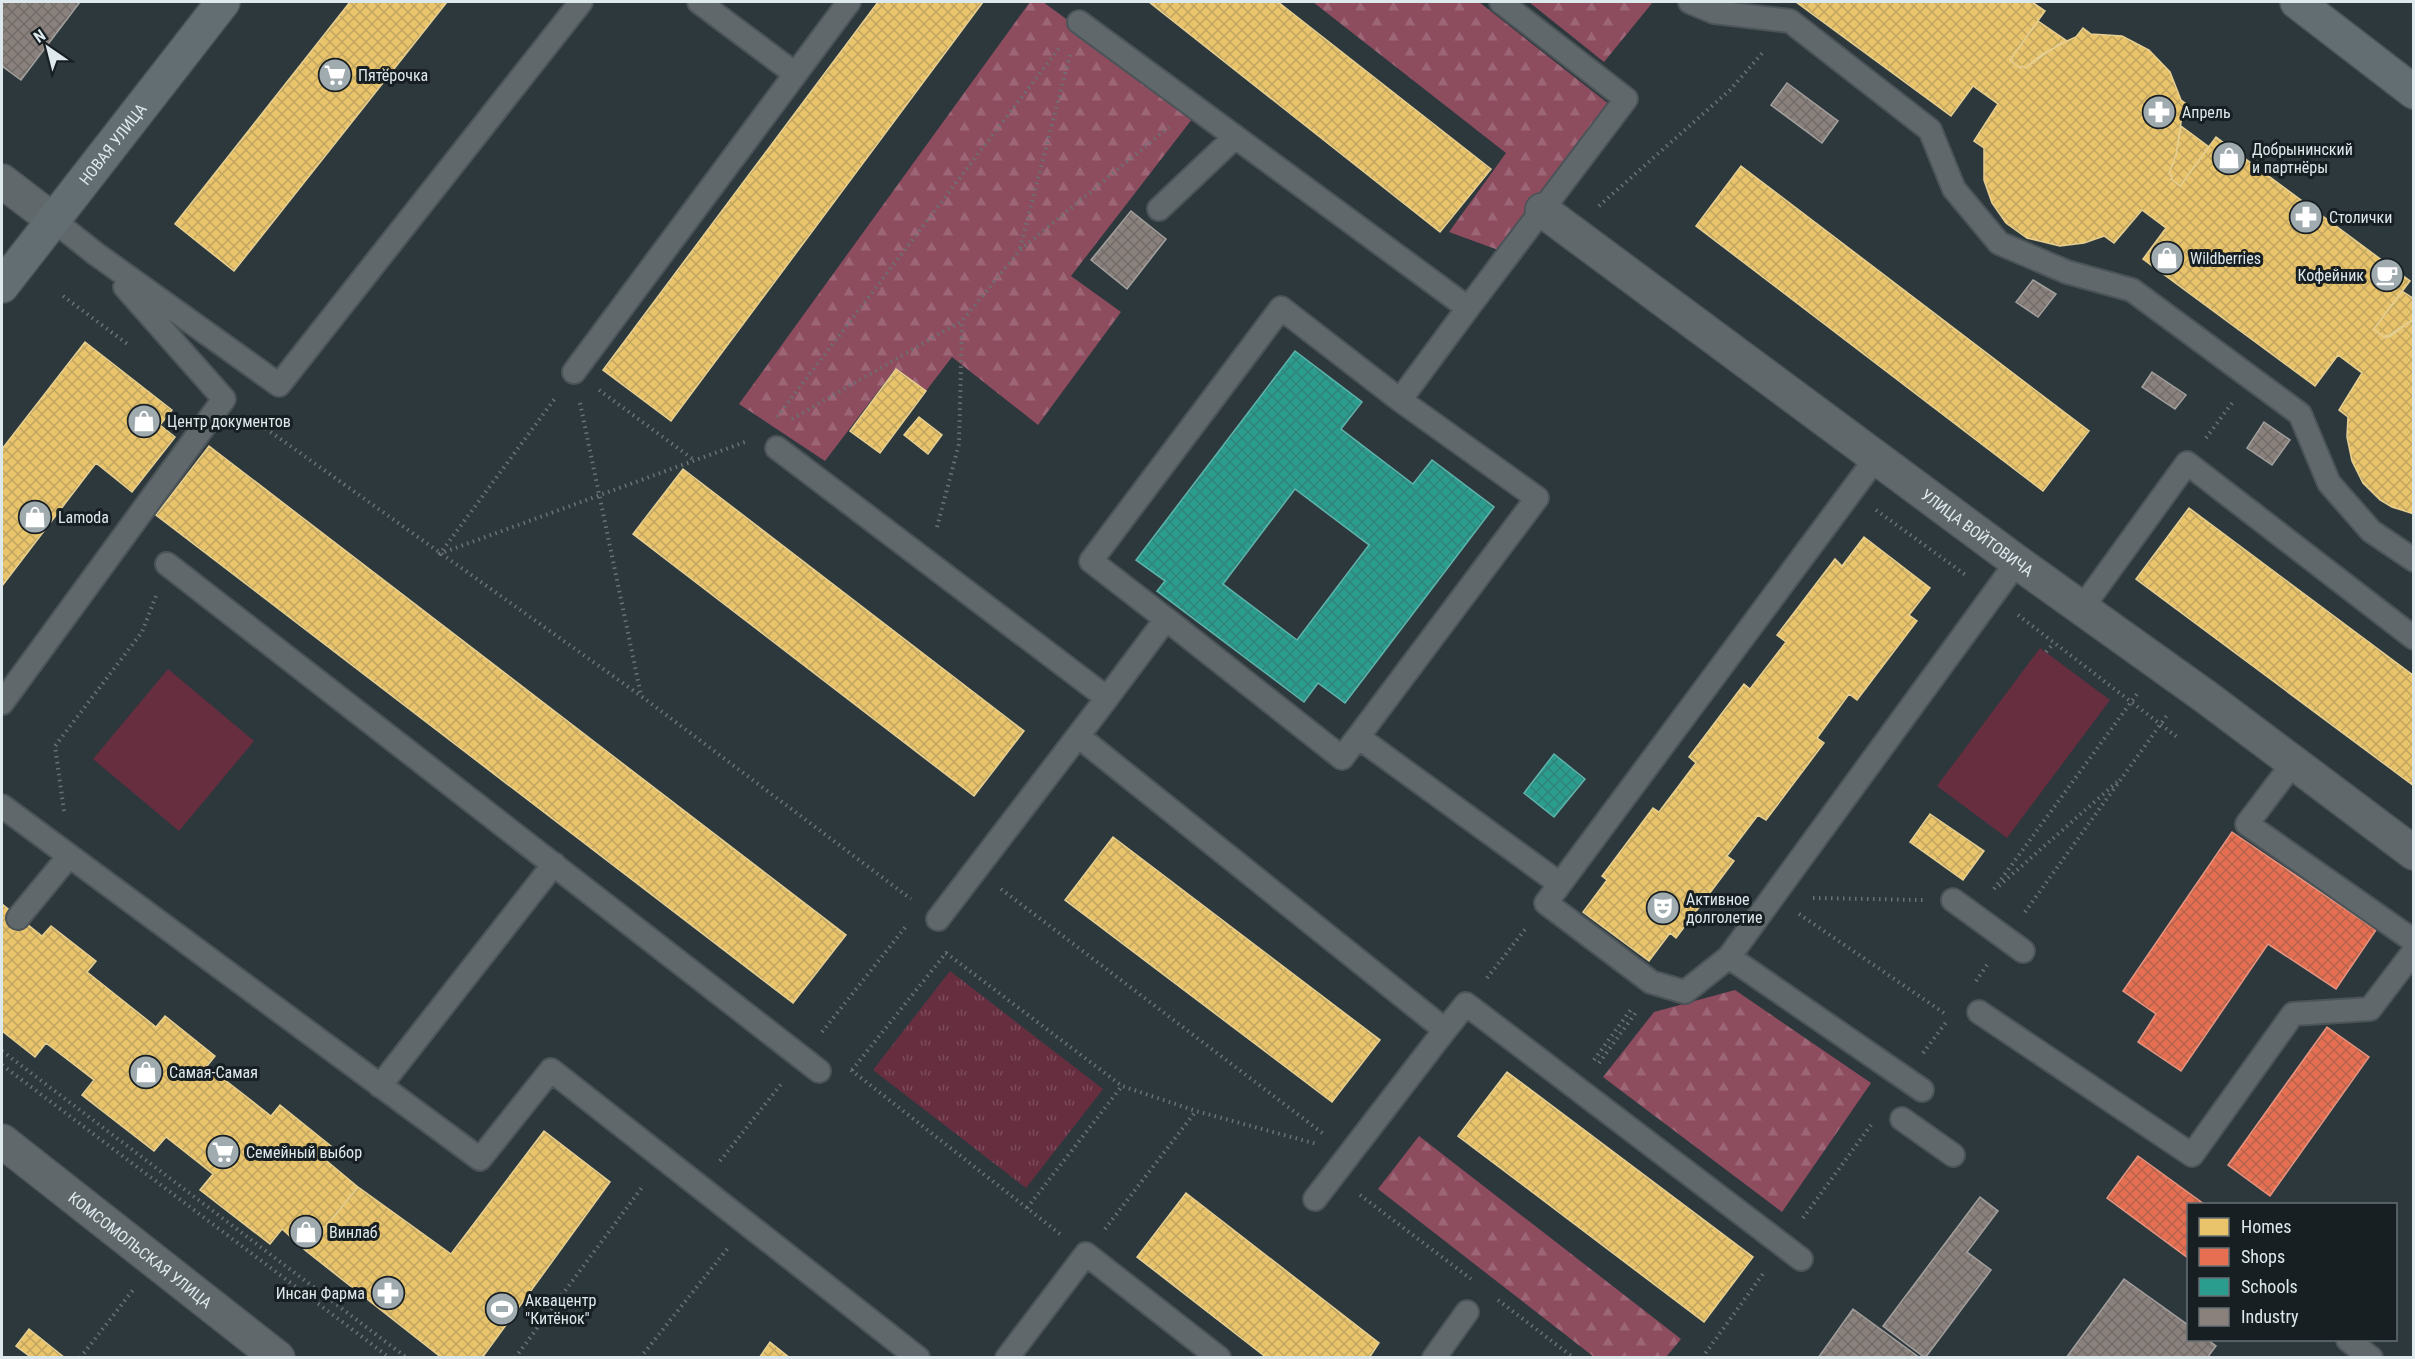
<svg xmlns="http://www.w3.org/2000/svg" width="2415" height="1359" viewBox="0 0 2415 1359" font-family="'Roboto Condensed',sans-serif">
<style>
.green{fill:#672e40}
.forest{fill:url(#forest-firs)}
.park{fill:url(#park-tufts)}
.homes{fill:url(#homes-cross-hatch);stroke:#e6cf92;stroke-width:1.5}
.shops{fill:url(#shops-cross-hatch);stroke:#e49480;stroke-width:1.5}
.schools{fill:url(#schools-cross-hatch);stroke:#60b4ac;stroke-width:1.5;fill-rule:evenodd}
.industry{fill:url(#industry-cross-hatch);stroke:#a3a09e;stroke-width:1.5}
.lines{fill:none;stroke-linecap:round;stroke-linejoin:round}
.lane-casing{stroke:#4b5458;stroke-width:26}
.street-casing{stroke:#4b5458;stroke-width:36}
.secondary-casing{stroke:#4b5458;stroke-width:36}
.path{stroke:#6b7275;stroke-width:4;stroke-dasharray:1.5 4.5;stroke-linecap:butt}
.lane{stroke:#60686b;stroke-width:22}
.street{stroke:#60686b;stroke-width:33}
.secondary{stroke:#636e73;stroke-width:33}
.labels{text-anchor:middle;stroke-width:6;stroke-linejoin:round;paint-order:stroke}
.poi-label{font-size:16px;fill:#dee9ee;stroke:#171f23;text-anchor:start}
.street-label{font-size:16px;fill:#dee9ee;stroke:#171f23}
</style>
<defs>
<pattern id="forest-firs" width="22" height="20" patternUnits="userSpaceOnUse" patternTransform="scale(1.5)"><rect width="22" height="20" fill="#8e4c5f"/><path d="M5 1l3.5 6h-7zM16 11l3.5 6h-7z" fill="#9d6676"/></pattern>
<pattern id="park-tufts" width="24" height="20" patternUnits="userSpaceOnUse" patternTransform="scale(1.5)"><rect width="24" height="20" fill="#672e40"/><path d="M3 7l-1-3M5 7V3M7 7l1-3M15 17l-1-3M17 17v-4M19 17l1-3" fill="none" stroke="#7c4c5c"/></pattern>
<pattern id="homes-cross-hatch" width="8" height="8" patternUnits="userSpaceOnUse" patternTransform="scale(1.5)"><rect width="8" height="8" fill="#e9c46a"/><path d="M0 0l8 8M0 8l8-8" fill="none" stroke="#c0a461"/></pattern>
<pattern id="shops-cross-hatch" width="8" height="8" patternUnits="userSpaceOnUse" patternTransform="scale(1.5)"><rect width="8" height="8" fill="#e76f51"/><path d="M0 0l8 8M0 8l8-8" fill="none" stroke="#b6634e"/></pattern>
<pattern id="schools-cross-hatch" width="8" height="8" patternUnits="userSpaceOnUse" patternTransform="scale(1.5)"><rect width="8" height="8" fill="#2a9d8f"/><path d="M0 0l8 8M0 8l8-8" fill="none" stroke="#328379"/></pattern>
<pattern id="industry-cross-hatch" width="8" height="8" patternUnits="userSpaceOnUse" patternTransform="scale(1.5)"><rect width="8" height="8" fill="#8a817c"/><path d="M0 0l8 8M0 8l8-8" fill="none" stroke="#716c69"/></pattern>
</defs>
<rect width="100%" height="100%" fill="#2d383d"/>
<!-- green -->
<path class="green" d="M 2040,648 L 2110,700 L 2007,838 L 1937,786 Z
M 168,669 L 254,741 L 179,831 L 93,759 Z"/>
<!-- forest -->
<path class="forest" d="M 1030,2 L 1043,2 L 1196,114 L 1071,276 L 1121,312 L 1038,425 L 952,357 L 926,391 L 895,369 L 825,461 L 739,404 Z
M 1313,2 L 1479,2 L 1610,105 L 1501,251 L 1449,232 L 1506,153 Z
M 1529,2 L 1653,2 L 1604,62 Z
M 1735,990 L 1871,1083 L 1782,1212 L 1603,1077 L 1654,1012 Z
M 1419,1136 L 1681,1339 L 1666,1357 L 1594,1357 L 1378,1189 Z"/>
<!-- park -->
<path class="park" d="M 950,971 L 1103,1089 L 1026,1188 L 873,1070 Z"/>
<!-- homes -->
<path class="homes" d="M 350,2 L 447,2 L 234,271 L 175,224 Z
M 878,2 L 983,2 L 671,421 L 603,370 Z
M 1149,2 L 1278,2 L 1491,169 L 1440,232 Z
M 1796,2 L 2032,2 L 2045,11 L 2010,60 L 2020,68 L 2022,66 L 2025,68 L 2058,45 L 2076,37 L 2083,28 L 2091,34 L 2122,36 L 2149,50 L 2170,72 L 2181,100 L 2189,106 L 2182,116 L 2176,155 L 2169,173 L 2172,176 L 2171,179 L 2180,186 L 2216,137 L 2410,281 L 2374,329 L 2385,338 L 2386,335 L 2389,337 L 2414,319 L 2414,514 L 2392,507 L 2380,500 L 2363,483 L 2352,461 L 2347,437 L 2348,417 L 2339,410 L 2362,373 L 2338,355 L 2315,386 L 2143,259 L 2166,228 L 2142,210 L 2114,243 L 2104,236 L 2084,243 L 2060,246 L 2027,238 L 2006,223 L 1992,203 L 1984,180 L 1984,148 L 1974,141 L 1998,104 L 1973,86 L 1951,116 Z
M 2038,21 L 2067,41 L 2041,55 L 2025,68 L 2022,66 L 2020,68 L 2010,60 Z
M 2181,126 L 2209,147 L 2180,186 L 2171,179 L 2172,176 L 2169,173 L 2176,155 Z
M 1741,166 L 2089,431 L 2043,491 L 1696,226 Z
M 2402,291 L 2414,299 L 2414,319 L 2385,338 L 2374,329 Z
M 85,342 L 172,410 L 160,425 L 175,437 L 132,492 L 96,463 L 2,586 L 2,449 Z
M 896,369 L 926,391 L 880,453 L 850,431 Z
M 919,417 L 942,435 L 928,454 L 904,435 Z
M 209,446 L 846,935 L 793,1003 L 156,515 Z
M 683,469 L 1024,731 L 974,796 L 633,534 Z
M 2189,508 L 2414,676 L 2414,786 L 2136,579 Z
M 1864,537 L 1930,588 L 1909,615 L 1917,621 L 1857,700 L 1849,694 L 1817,738 L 1824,743 L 1766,820 L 1758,815 L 1727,856 L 1734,861 L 1676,938 L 1670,933 L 1649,961 L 1583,912 L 1607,880 L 1602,876 L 1653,808 L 1659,812 L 1696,763 L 1689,757 L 1744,684 L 1750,689 L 1786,642 L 1777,635 L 1835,559 L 1842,566 Z
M 1930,814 L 1984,851 L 1963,880 L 1910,842 Z
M 1113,837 L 1380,1040 L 1332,1102 L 1065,900 Z
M 2,904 L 42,936 L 51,926 L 96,961 L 87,972 L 156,1027 L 165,1016 L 215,1056 L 207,1066 L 271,1116 L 280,1105 L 331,1146 L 322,1157 L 358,1187 L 306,1251 L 282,1229 L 270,1244 L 200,1190 L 213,1174 L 166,1137 L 154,1151 L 82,1095 L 94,1080 L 46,1043 L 35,1057 L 2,1031 Z
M 1507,1072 L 1753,1257 L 1704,1322 L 1458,1136 Z
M 544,1131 L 610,1182 L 482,1358 L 442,1358 L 306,1251 L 358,1187 L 451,1254 Z
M 1186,1193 L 1379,1343 L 1369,1358 L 1267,1358 L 1137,1257 Z
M 29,1329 L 65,1358 L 32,1358 L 16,1346 Z
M 770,1342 L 790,1358 L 759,1358 Z"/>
<!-- shops -->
<path class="shops" d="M 2232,832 L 2376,930 L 2336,989 L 2268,944 L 2181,1071 L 2138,1042 L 2156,1014 L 2123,991 Z
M 2327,1027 L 2369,1057 L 2270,1196 L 2228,1165 Z
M 2138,1156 L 2204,1204 L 2188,1204 L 2188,1258 L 2107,1198 Z"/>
<!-- schools -->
<path class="schools" d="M 1295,351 L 1362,402 L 1341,429 L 1413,484 L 1432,460 L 1494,507 L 1345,703 L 1318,683 L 1304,702 L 1157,591 L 1165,581 L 1136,560 ZM 1295,489 L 1369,545 L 1297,640 L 1223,584 Z
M 1554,754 L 1585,779 L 1554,817 L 1524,793 Z"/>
<!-- industry -->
<path class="industry" d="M 2,2 L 80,2 L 21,80 L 2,66 Z
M 1787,83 L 1838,121 L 1822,143 L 1771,105 Z
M 1131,211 L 1166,239 L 1127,289 L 1091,260 Z
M 2033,280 L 2056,294 L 2038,317 L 2016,302 Z
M 2152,372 L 2186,395 L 2175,409 L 2142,387 Z
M 2264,422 L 2290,440 L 2272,465 L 2247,448 Z
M 1980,1197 L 1998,1211 L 1967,1252 L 1991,1270 L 1925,1358 L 1883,1326 Z
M 2124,1279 L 2188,1325 L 2188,1340 L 2208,1340 L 2216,1346 L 2207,1358 L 2066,1358 Z
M 1853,1309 L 1920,1358 L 1818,1358 Z"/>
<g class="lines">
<!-- lane casing -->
<g class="lane-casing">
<path id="lane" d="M 699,2 L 794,73
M 1690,2 L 1714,12 L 1790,21 L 1930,130 L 1954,189 L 1999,243 L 2067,272 L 2132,290 L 2300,414 L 2329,483 L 2371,531 L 2414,560
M 1079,22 L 1468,308 L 1626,99 L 1501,2
M 1159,209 L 1235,137
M 53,220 L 96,254 L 279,385 L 581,2
M 1468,308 L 1400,400 L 1537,498 L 1358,737 L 1560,884
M 574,372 L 849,2
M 777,448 L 1107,698 L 938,919
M 167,564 L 819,1071
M 2082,608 L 2187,463 L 2414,638
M 1166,619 L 1091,561 L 1281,308 L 1400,400
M 1107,698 L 1166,619 L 1342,758 L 1358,737
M 2,703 L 224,399 L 125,287
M 1078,736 L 1445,1030 L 1315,1199
M 2294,762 L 2247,824 L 2414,941
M 2,806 L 480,1159 L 551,1070 L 918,1358
M 1953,900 L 2023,951
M 18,918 L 69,856
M 1729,957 L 1685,992 L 1651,982 L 1546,903 L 1876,458
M 1979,1012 L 2192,1155 L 2293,1014 L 2370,1009 L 2414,951
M 1445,1030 L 1466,1004 L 1801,1259
M 380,1086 L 554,864
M 1922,1090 L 1729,957 L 2017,562
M 1902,1119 L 1953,1155
M 2348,1340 L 2371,1358
M 1007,1358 L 1086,1254 L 1219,1358
M 1434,1358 L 1467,1312"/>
</g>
<!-- street casing -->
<g class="street-casing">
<g id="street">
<path d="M 2,181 L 53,220"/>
<path id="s1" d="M 1542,210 L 2017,562 L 2206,697 L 2414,853"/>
<path id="s2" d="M 2,1141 L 278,1358"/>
</g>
</g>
<!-- secondary casing -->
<g class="secondary-casing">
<g id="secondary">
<path d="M 2297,2 L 2414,92"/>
<path id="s3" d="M 2,286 L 223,2"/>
</g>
</g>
<!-- path -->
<path class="path" d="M 1599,206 L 1730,90 L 1764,51
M 1020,248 L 1070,55
M 63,296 L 130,346
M 599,390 L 694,460
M 580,403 L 641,695
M 777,417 L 1060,47
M 251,418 L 641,696 L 911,899
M 792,419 L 962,321 L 1020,250 L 1169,127
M 2206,438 L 2232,403
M 1876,510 L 1967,576
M 937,527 L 959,444 L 962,322
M 439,554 L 745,442
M 439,555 L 556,397
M 2018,615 L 2177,737
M 2046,652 L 2054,643
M 64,811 L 55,746 L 142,632 L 156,596
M 1999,886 L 2117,782
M 1001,889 L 1325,1135
M 1994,889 L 2137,694
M 1813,898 L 1923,900
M 2025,912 L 2168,714
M 1799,914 L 1947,1015
M 1487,978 L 1527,927
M 1976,981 L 1987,965
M 822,1032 L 907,925
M 2,1051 L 407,1358
M 1923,1053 L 1947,1021
M 1594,1060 L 1632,1008
M 1599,1063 L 1637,1011
M 2,1065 L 390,1358
M 851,1070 L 1060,1234
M 852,1070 L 946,953 L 1122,1086 L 1196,1111 L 1317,1144
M 720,1161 L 782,1083
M 1360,1195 L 1471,1279
M 1027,1208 L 1122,1086
M 1803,1218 L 1871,1125
M 1105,1229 L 1196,1111
M 1498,1300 L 1574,1358
M 80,1358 L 133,1290
M 515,1358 L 643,1186
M 640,1358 L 728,1248
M 1702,1358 L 1765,1271"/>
<!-- lane -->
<use href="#lane" class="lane"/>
<!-- street -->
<use href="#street" class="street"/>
<!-- secondary -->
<use href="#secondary" class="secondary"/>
</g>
<!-- icons -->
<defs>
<g id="supermarket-disc" transform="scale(1.725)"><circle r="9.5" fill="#a0abb0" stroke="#171f23"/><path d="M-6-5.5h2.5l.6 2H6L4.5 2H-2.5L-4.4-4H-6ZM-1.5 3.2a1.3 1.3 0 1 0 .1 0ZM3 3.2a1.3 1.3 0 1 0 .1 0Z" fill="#fff"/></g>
<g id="pharmacy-disc" transform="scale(1.725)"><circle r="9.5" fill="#a0abb0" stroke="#171f23"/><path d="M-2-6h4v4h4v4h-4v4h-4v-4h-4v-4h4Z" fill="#fff"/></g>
<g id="shop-disc" transform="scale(1.725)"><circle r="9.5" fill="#a0abb0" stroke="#171f23"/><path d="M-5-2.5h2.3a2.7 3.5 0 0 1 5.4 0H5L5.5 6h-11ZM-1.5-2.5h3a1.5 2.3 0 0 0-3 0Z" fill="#fff"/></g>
<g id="cafe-disc" transform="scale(1.725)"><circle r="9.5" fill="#a0abb0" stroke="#171f23"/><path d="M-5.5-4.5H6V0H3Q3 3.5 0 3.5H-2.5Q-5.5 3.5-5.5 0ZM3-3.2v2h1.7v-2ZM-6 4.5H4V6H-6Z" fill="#fff"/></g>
<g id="theatre-disc" transform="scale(1.725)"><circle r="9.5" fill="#a0abb0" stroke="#171f23"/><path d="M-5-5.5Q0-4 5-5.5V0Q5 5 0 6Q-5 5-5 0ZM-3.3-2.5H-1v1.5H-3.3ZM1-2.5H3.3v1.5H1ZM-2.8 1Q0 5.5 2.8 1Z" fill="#fff"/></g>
<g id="stadium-disc" transform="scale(1.725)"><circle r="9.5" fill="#a0abb0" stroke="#171f23"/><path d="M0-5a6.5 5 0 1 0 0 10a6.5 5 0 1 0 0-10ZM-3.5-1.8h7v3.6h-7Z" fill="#fff"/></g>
</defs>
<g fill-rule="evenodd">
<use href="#supermarket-disc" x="335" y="75"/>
<use href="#pharmacy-disc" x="2159" y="112"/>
<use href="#shop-disc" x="2229" y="158"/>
<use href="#pharmacy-disc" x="2306" y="217"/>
<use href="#shop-disc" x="2167" y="258"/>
<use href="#cafe-disc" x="2387" y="275"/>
<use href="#shop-disc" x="144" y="421"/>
<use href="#shop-disc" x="35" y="517"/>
<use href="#theatre-disc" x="1663" y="908"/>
<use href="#shop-disc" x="146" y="1072"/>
<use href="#supermarket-disc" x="223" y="1152"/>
<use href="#shop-disc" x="306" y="1232"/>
<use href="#pharmacy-disc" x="388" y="1293"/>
<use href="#stadium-disc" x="502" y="1309"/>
</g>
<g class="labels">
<!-- poi labels -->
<g class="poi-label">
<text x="358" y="81">Пятёрочка</text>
<text x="2182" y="118">Апрель</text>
<text x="2252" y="155">Добрынинский<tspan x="2252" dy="18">и партнёры</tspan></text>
<text x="2329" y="223">Столички</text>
<text x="2190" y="264">Wildberries</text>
<text x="2364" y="281" text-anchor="end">Кофейник</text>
<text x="167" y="427">Центр документов</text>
<text x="58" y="523">Lamoda</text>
<text x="1686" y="905">Активное<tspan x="1686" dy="18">долголетие</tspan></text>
<text x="169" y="1078">Самая-Самая</text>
<text x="246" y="1158">Семейный выбор</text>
<text x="329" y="1238">Винлаб</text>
<text x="365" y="1299" text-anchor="end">Инсан Фарма</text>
<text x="525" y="1306">Аквацентр<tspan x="525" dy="18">"Китёнок"</tspan></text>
</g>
<!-- street labels -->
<g class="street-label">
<text dy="6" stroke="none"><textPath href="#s3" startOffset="180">НОВАЯ УЛИЦА</textPath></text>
<text dy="6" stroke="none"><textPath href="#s1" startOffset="542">УЛИЦА ВОЙТОВИЧА</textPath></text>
<text dy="6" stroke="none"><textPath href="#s2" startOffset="176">КОМСОМОЛЬСКАЯ УЛИЦА</textPath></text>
</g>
</g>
<!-- border -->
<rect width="2415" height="1359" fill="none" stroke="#dee9ee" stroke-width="6"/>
<!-- legend -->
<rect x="2187" y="1203" width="210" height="138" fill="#171f23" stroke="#677074" stroke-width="1.5"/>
<rect x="2199" y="1218" width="30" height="18" fill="#e9c46a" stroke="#677074" stroke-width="1.5"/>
<text x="2241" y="1233" font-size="18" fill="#dee9ee">Homes</text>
<rect x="2199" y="1248" width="30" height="18" fill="#e76f51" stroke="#677074" stroke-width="1.5"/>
<text x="2241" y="1263" font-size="18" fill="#dee9ee">Shops</text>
<rect x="2199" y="1278" width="30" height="18" fill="#2a9d8f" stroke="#677074" stroke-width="1.5"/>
<text x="2241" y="1293" font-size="18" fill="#dee9ee">Schools</text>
<rect x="2199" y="1308" width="30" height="18" fill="#8a817c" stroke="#677074" stroke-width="1.5"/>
<text x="2241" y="1323" font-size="18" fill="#dee9ee">Industry</text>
<!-- north arrow -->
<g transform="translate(48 48) rotate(325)" stroke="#171f23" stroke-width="4.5" paint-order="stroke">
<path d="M0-4.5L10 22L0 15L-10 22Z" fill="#dee9ee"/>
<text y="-9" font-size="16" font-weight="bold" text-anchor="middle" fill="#dee9ee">N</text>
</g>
</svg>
